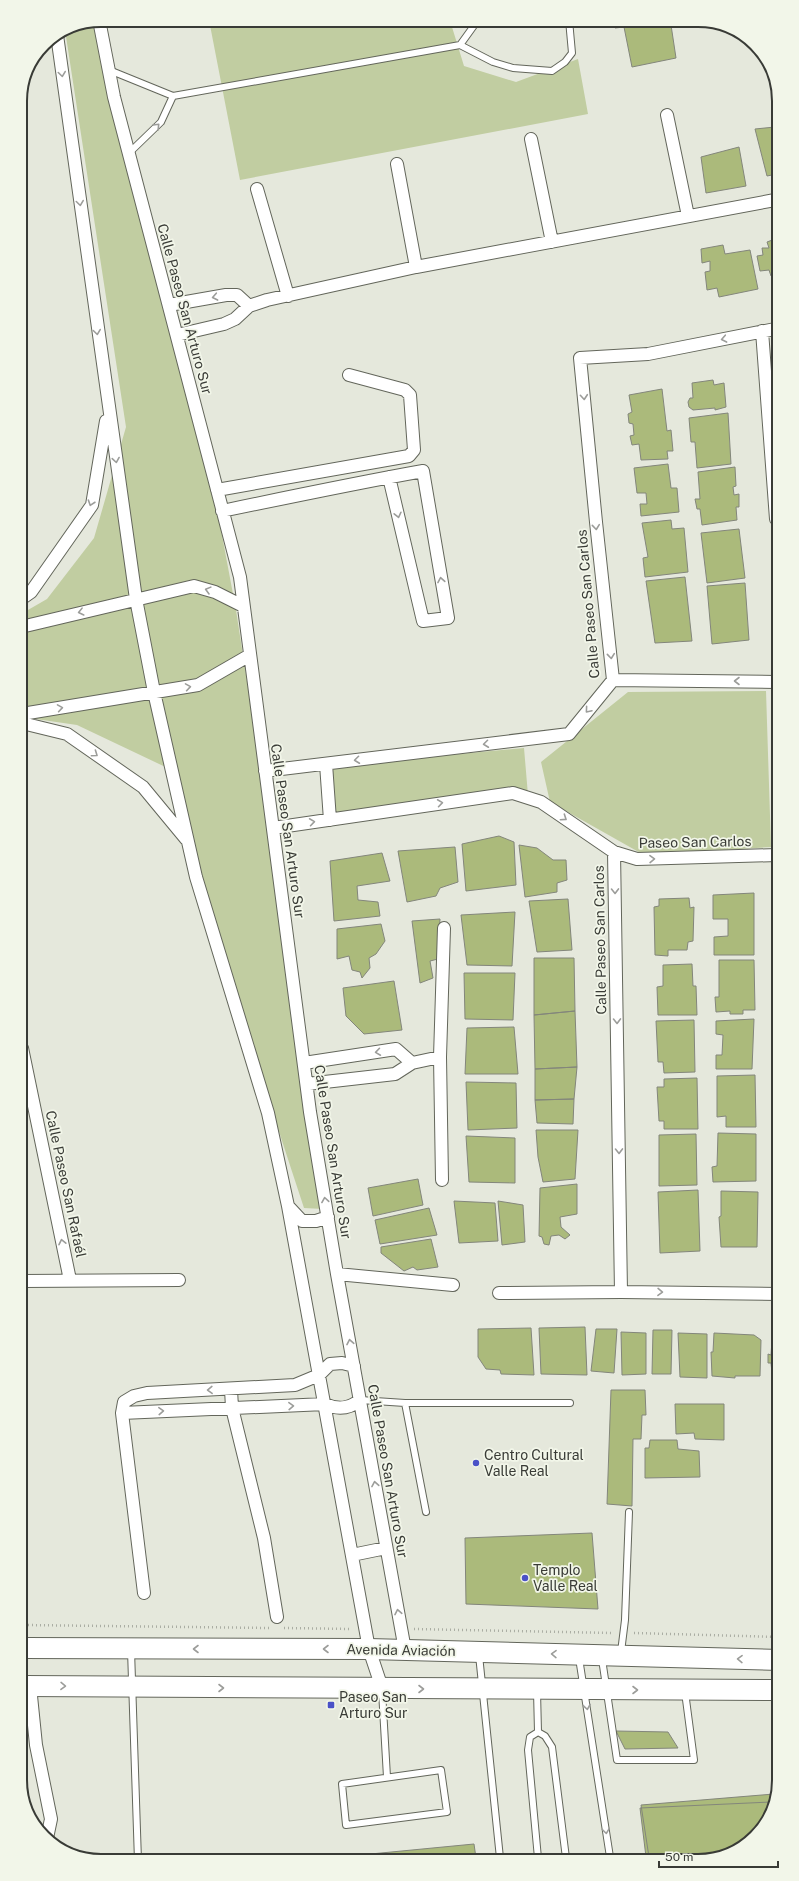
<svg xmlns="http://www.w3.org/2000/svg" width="799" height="1881" viewBox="0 0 799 1881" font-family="'Public Sans',sans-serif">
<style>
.green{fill:#c1cda1}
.building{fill:#abba7b;stroke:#83867b}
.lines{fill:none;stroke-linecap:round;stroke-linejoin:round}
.service-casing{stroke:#63665b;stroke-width:8}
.minor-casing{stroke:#63665b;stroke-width:14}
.primary-casing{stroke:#63665b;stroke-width:22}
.path{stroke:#aaada3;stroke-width:2.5;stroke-dasharray:1 3;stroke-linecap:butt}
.service{stroke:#fff;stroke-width:6}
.minor{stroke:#fff;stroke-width:12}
.primary{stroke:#fff;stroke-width:20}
.oneway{stroke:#9c9d9a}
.poi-dot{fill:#4a51c7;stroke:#f2f6e9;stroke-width:1.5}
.labels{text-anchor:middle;stroke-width:3.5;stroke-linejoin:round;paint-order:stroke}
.street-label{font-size:14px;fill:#393b36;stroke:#f2f6e9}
.poi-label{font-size:14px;fill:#393b36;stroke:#f2f6e9;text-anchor:start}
.rim{fill:none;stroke:#393b36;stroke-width:2}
</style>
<rect width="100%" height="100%" fill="#e5e8dc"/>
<!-- green -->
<path class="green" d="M 209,20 L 457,20 L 452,27 L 464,66 L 516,82 L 578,59 L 588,114 L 240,180 Z
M 97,21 L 218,514 L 236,610 L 270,831 L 323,1209 L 304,1208 C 257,1065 210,919 176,772 L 77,725 L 22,717 L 21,614 L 47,599 L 94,538 L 126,427 L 65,30 L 71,26 Z
M 766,691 L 771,847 L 644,855 L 550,802 L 541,762 L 628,692 Z
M 524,748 L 528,795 L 332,816 L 328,766 Z"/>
<!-- building -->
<path class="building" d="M 614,20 L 677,20 L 671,25 L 676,58 L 632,67 L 624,27 L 615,28 Z
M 775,127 L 775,181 L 772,175 L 767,176 L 755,129 Z
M 739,147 L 746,186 L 706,193 L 701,157 Z
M 775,239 L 775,275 L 771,276 L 769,270 L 760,271 L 757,256 L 763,255 L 762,248 L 769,248 L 767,242 Z
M 723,245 L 725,254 L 750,250 L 758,289 L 719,297 L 717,288 L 707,290 L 705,272 L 710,271 L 710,261 L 702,263 L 701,249 Z
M 713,380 L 714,385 L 724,383 L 726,407 L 715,410 L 715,408 L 693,410 L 689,407 L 688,402 L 690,398 L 693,398 L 692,383 Z
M 662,389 L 667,431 L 671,430 L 673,451 L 667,451 L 668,459 L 641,460 L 639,444 L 632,445 L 630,436 L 634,435 L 633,424 L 629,423 L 628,414 L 632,412 L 629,395 Z
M 728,413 L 731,464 L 697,468 L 695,442 L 691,442 L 689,418 Z
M 668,464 L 671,488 L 677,488 L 679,512 L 641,516 L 640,504 L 647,504 L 646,493 L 637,493 L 634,468 Z
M 735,467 L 736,486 L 733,487 L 734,495 L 739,494 L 739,507 L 736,507 L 737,520 L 702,525 L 700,509 L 697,509 L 695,499 L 700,499 L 698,472 Z
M 671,520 L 672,529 L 684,528 L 688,572 L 645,577 L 643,558 L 648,557 L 642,523 Z
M 739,529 L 745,578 L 707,583 L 701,533 Z
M 685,577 L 692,641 L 655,643 L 646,581 Z
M 745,583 L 749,640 L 712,644 L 707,586 Z
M 499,836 L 514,842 L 516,885 L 466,891 L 462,844 Z
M 519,845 L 537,848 L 553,860 L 566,860 L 567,880 L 557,883 L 557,892 L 525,897 Z
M 455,847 L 458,882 L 440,888 L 436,896 L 407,902 L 398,851 Z
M 382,853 L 390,881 L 357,886 L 358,900 L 378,902 L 380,916 L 334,921 L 330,861 Z
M 754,893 L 754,955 L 714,955 L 714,937 L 728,936 L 728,919 L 713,919 L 713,895 Z
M 689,898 L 690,908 L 694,907 L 693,941 L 688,942 L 687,950 L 668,950 L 668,956 L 655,955 L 654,907 L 659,906 L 659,899 Z
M 568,899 L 572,950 L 537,952 L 529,901 Z
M 515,912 L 512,966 L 467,965 L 461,915 Z
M 440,919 L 438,959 L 430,961 L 433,978 L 420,983 L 412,921 Z
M 381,924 L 385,941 L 376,954 L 369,958 L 370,968 L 362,978 L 360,972 L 352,970 L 349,956 L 337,959 L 337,929 Z
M 534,958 L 574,958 L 575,1011 L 534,1015 Z
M 719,960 L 754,960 L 755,1010 L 743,1010 L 743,1014 L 730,1014 L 730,1011 L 716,1012 L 715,997 L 719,997 Z
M 692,964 L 693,986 L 696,986 L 697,1015 L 658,1015 L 657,987 L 663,986 L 663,965 Z
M 464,973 L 515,973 L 513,1020 L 465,1019 Z
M 394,981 L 402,1030 L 364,1034 L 346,1016 L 343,988 Z
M 575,1011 L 577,1067 L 535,1069 L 534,1015 Z
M 754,1019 L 752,1069 L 716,1069 L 716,1055 L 722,1055 L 723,1035 L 716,1034 L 716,1021 Z
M 694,1020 L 695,1072 L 664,1073 L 663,1062 L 658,1062 L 656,1021 Z
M 514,1027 L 518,1074 L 465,1074 L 467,1028 Z
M 577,1067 L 574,1099 L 535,1100 L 535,1069 Z
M 755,1075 L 756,1127 L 726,1127 L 726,1116 L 717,1117 L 717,1076 Z
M 697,1078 L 698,1129 L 664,1129 L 664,1121 L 659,1121 L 657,1087 L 664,1087 L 664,1079 Z
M 466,1082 L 516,1083 L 517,1128 L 468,1130 Z
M 574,1099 L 573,1124 L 537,1123 L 535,1100 Z
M 536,1130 L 578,1130 L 575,1179 L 543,1182 L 538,1157 Z
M 718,1133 L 756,1134 L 756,1181 L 713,1182 L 712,1167 L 717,1166 Z
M 696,1134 L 697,1185 L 659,1186 L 659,1135 Z
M 466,1136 L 515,1138 L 515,1183 L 469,1182 Z
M 418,1179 L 423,1205 L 373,1216 L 368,1188 Z
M 577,1184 L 577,1214 L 560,1217 L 561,1227 L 570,1235 L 565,1239 L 559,1235 L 551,1236 L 549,1245 L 544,1244 L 542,1237 L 539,1236 L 540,1188 Z
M 698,1190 L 700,1251 L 660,1253 L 658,1192 Z
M 721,1191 L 758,1192 L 757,1247 L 721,1247 L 719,1217 L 721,1216 Z
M 454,1201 L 495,1203 L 498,1241 L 459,1243 Z
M 498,1201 L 523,1205 L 525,1242 L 502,1245 Z
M 429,1208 L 437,1235 L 380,1244 L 375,1220 Z
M 431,1239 L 438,1267 L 417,1270 L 413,1267 L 404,1271 L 381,1253 L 381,1247 Z
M 585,1327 L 587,1375 L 541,1374 L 539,1328 Z
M 531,1328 L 534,1375 L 501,1374 L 500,1370 L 486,1369 L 478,1357 L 478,1329 Z
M 596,1329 L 617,1329 L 614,1373 L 591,1371 Z
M 653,1330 L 672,1330 L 671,1374 L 652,1374 Z
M 621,1332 L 646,1333 L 646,1374 L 622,1375 Z
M 678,1333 L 707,1334 L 707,1378 L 680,1377 Z
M 714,1333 L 754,1335 L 761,1340 L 760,1376 L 735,1376 L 735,1378 L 712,1376 L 711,1352 L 713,1352 Z
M 772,1340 L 778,1340 L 778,1373 L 772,1373 L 771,1363 L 768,1363 L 768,1354 L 771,1355 Z
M 611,1390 L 645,1390 L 646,1415 L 642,1415 L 641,1439 L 633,1439 L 632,1506 L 607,1504 Z
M 675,1404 L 724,1404 L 724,1440 L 695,1439 L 694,1433 L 676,1434 Z
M 650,1440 L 677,1440 L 678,1449 L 699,1451 L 700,1477 L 645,1478 L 645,1448 L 649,1448 Z
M 592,1533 L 598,1609 L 466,1604 L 465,1538 Z
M 616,1731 L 668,1732 L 678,1748 L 625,1749 Z
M 774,1794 L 762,1829 L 723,1857 L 649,1857 L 641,1805 Z
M 771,1802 L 762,1829 L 723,1857 L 646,1857 L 640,1808 Z
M 474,1844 L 476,1858 L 319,1859 Z"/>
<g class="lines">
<!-- service casing -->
<g class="service-casing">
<path id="service" d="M 460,45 L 478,20
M 109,70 L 173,96 L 161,122 L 129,153
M 173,96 L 460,45 L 493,62 L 513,68 L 552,71 L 565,62 L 572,53 L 569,20
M 360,1400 L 405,1403 L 570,1403
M 405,1403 L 426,1512
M 131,1650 L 138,1861
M 621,1652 L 625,1620 L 629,1512
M 479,1655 L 500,1858
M 579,1658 L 610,1857
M 602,1659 L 617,1760 L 694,1760 L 685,1692
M 382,1691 L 387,1777
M 537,1691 L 538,1732
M 538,1732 L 545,1736 L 552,1747 L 566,1858
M 441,1770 L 447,1812 L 346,1825 L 342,1784 Z
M 538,1858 L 528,1750 L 530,1737 L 538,1732"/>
</g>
<!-- minor casing -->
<g class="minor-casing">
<path id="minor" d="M 99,20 L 114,97 L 240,577 L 310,1112 L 337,1274 L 405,1650
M 57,35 L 136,599 L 154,692 L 196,877 L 268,1113 L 288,1206 L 369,1649 L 382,1688
M 667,115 L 688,216
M 531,139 L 552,242
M 397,164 L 416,267
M 257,189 L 288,296
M 169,305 L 226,295 L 237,295 L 249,306
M 762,331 L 776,519
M 177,335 L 224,324 L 235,319 L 249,306 L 267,300 L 416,267 L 775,200
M 217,490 L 409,456 L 414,450 L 410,395 L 405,390 L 349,375
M 222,511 C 289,497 356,483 423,471 L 448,618 L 423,621 L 389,477
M 21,599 L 31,592 L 92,505 L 106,421
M 21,627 L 194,586 L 215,592 L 243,606
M 613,680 L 776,682
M 22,714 L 198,685 L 250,655
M 22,723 L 67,734 L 143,787 L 186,839
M 326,764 L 330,820
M 265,771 L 569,734 L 613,680 L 596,522 L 580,358 L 648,354 L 775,329
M 273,828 L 513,793 L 541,802 L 614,852 L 637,859 L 777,855
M 614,852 L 621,1292
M 22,1048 L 70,1280
M 304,1063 L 396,1049 L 412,1063
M 307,1084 L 395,1074 L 412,1063 L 440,1057
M 442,1180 L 440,1057 L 444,928
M 288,1206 L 302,1221 L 316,1221 L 328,1217
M 337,1274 L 453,1285
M 23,1281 L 179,1280
M 499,1293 L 621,1292 L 778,1294
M 231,1389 L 232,1408 L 264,1538 L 277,1617
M 122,1413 L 325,1404 C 338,1410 349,1409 360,1400
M 352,1555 L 386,1548
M 144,1593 L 122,1413 L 124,1402 L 134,1396 L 147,1393 L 295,1385 L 319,1375 L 330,1364 L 342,1363 L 354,1366
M 30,1686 L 36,1745 L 51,1819 L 47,1838"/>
</g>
<!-- primary casing -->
<g class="primary-casing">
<path id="primary" d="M 24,1648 L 369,1649 L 779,1660
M 24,1686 L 779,1690"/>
</g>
<!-- path -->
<path class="path" d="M 24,1625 L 269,1628
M 284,1628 L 351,1629
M 414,1629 L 613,1633
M 634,1633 L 779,1637"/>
<!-- service -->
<use href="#service" class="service"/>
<!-- minor -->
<use href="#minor" class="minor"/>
<!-- primary -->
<use href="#primary" class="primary"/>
</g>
<!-- one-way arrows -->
<defs><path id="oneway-chevron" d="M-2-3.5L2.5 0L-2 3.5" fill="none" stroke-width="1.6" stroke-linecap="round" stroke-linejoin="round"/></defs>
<g class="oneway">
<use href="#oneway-chevron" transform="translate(62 74) rotate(82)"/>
<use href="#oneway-chevron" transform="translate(157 126) rotate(-46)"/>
<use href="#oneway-chevron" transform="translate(80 203) rotate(82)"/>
<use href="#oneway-chevron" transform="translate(215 297) rotate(169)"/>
<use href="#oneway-chevron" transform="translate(97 332) rotate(82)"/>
<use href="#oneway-chevron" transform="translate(724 339) rotate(169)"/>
<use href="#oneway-chevron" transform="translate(584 397) rotate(85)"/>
<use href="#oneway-chevron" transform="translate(116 460) rotate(81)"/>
<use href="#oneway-chevron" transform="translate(91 503) rotate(109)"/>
<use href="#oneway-chevron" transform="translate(398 515) rotate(77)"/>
<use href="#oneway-chevron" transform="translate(596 527) rotate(84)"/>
<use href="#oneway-chevron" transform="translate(441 580) rotate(-100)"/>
<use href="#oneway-chevron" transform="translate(208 590) rotate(-165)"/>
<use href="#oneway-chevron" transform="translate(81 612) rotate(166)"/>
<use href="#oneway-chevron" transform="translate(611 656) rotate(84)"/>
<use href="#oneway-chevron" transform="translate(737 681) rotate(-180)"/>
<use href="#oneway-chevron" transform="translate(188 687) rotate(-9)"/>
<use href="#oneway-chevron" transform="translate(60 708) rotate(-9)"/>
<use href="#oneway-chevron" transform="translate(588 710) rotate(130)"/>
<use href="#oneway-chevron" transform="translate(486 744) rotate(173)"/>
<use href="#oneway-chevron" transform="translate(95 754) rotate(35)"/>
<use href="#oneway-chevron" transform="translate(357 760) rotate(173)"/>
<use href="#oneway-chevron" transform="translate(440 803) rotate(-8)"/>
<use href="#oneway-chevron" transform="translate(564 818) rotate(34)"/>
<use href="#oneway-chevron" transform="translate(312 822) rotate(-8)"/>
<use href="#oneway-chevron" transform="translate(652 859) rotate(-1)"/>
<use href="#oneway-chevron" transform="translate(615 891) rotate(89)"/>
<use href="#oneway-chevron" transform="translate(617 1021) rotate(89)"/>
<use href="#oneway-chevron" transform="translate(378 1052) rotate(172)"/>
<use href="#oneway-chevron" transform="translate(619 1151) rotate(89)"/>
<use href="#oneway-chevron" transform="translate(325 1200) rotate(-99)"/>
<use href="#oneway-chevron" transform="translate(62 1242) rotate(-102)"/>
<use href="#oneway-chevron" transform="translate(660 1292) rotate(1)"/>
<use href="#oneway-chevron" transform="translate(350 1342) rotate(-101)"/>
<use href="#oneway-chevron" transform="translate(210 1390) rotate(178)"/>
<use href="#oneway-chevron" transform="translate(291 1406) rotate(-2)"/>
<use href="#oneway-chevron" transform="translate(161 1411) rotate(-3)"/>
<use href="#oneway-chevron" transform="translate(375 1484) rotate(-100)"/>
<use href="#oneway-chevron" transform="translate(398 1612) rotate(-101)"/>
<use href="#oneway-chevron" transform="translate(196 1649) rotate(-180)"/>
<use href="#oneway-chevron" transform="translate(326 1649) rotate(-180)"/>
<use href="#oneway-chevron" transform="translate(554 1654) rotate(-179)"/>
<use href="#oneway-chevron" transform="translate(740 1659) rotate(-179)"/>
<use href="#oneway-chevron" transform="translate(63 1686) rotate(1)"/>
<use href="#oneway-chevron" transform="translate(221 1688)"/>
<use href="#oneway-chevron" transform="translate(421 1689)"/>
<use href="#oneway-chevron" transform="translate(635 1690)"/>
<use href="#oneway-chevron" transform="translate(587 1707) rotate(81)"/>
<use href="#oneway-chevron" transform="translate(606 1831) rotate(82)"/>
</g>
<!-- markers -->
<g class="poi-dot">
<circle cx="476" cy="1463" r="4"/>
<circle cx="525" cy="1578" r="4"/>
<rect x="327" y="1701" width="8" height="8" rx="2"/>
</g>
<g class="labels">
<!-- street labels -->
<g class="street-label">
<text transform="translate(185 309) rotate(75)" y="5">Calle Paseo San Arturo Sur</text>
<text transform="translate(588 604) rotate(-95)" y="5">Calle Paseo San Carlos</text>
<text transform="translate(288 831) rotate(82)" y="5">Calle Paseo San Arturo Sur</text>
<text transform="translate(695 842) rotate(-1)" y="5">Paseo San Carlos</text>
<text transform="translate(600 940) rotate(-91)" y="5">Calle Paseo San Carlos</text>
<text transform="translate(333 1152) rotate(81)" y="5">Calle Paseo San Arturo Sur</text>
<text transform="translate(66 1184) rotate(78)" y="5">Calle Paseo San Rafaél</text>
<text transform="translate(388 1471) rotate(80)" y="5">Calle Paseo San Arturo Sur</text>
<text transform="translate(401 1650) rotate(1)" y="5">Avenida Aviación</text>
</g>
<!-- poi labels -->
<g class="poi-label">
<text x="484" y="1460">Centro Cultural<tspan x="484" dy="16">Valle Real</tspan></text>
<text x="533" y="1575">Templo<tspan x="533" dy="16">Valle Real</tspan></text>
<text x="339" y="1702">Paseo San<tspan x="339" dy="16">Arturo Sur</tspan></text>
</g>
</g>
<!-- crop -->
<path d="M0 0H799V1881H0ZM101 27H698A74 74 0 0 1 772 101V1780A74 74 0 0 1 698 1854H101A74 74 0 0 1 27 1780V101A74 74 0 0 1 101 27Z" fill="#f2f6e9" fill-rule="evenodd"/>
<path class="rim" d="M101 27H698A74 74 0 0 1 772 101V1780A74 74 0 0 1 698 1854H101A74 74 0 0 1 27 1780V101A74 74 0 0 1 101 27Z"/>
<!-- scale -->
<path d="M659 1861v6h119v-6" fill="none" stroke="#393b36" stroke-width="2"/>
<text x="665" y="1861" font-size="12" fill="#393b36" stroke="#f2f6e9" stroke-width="3" paint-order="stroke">50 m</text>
</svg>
